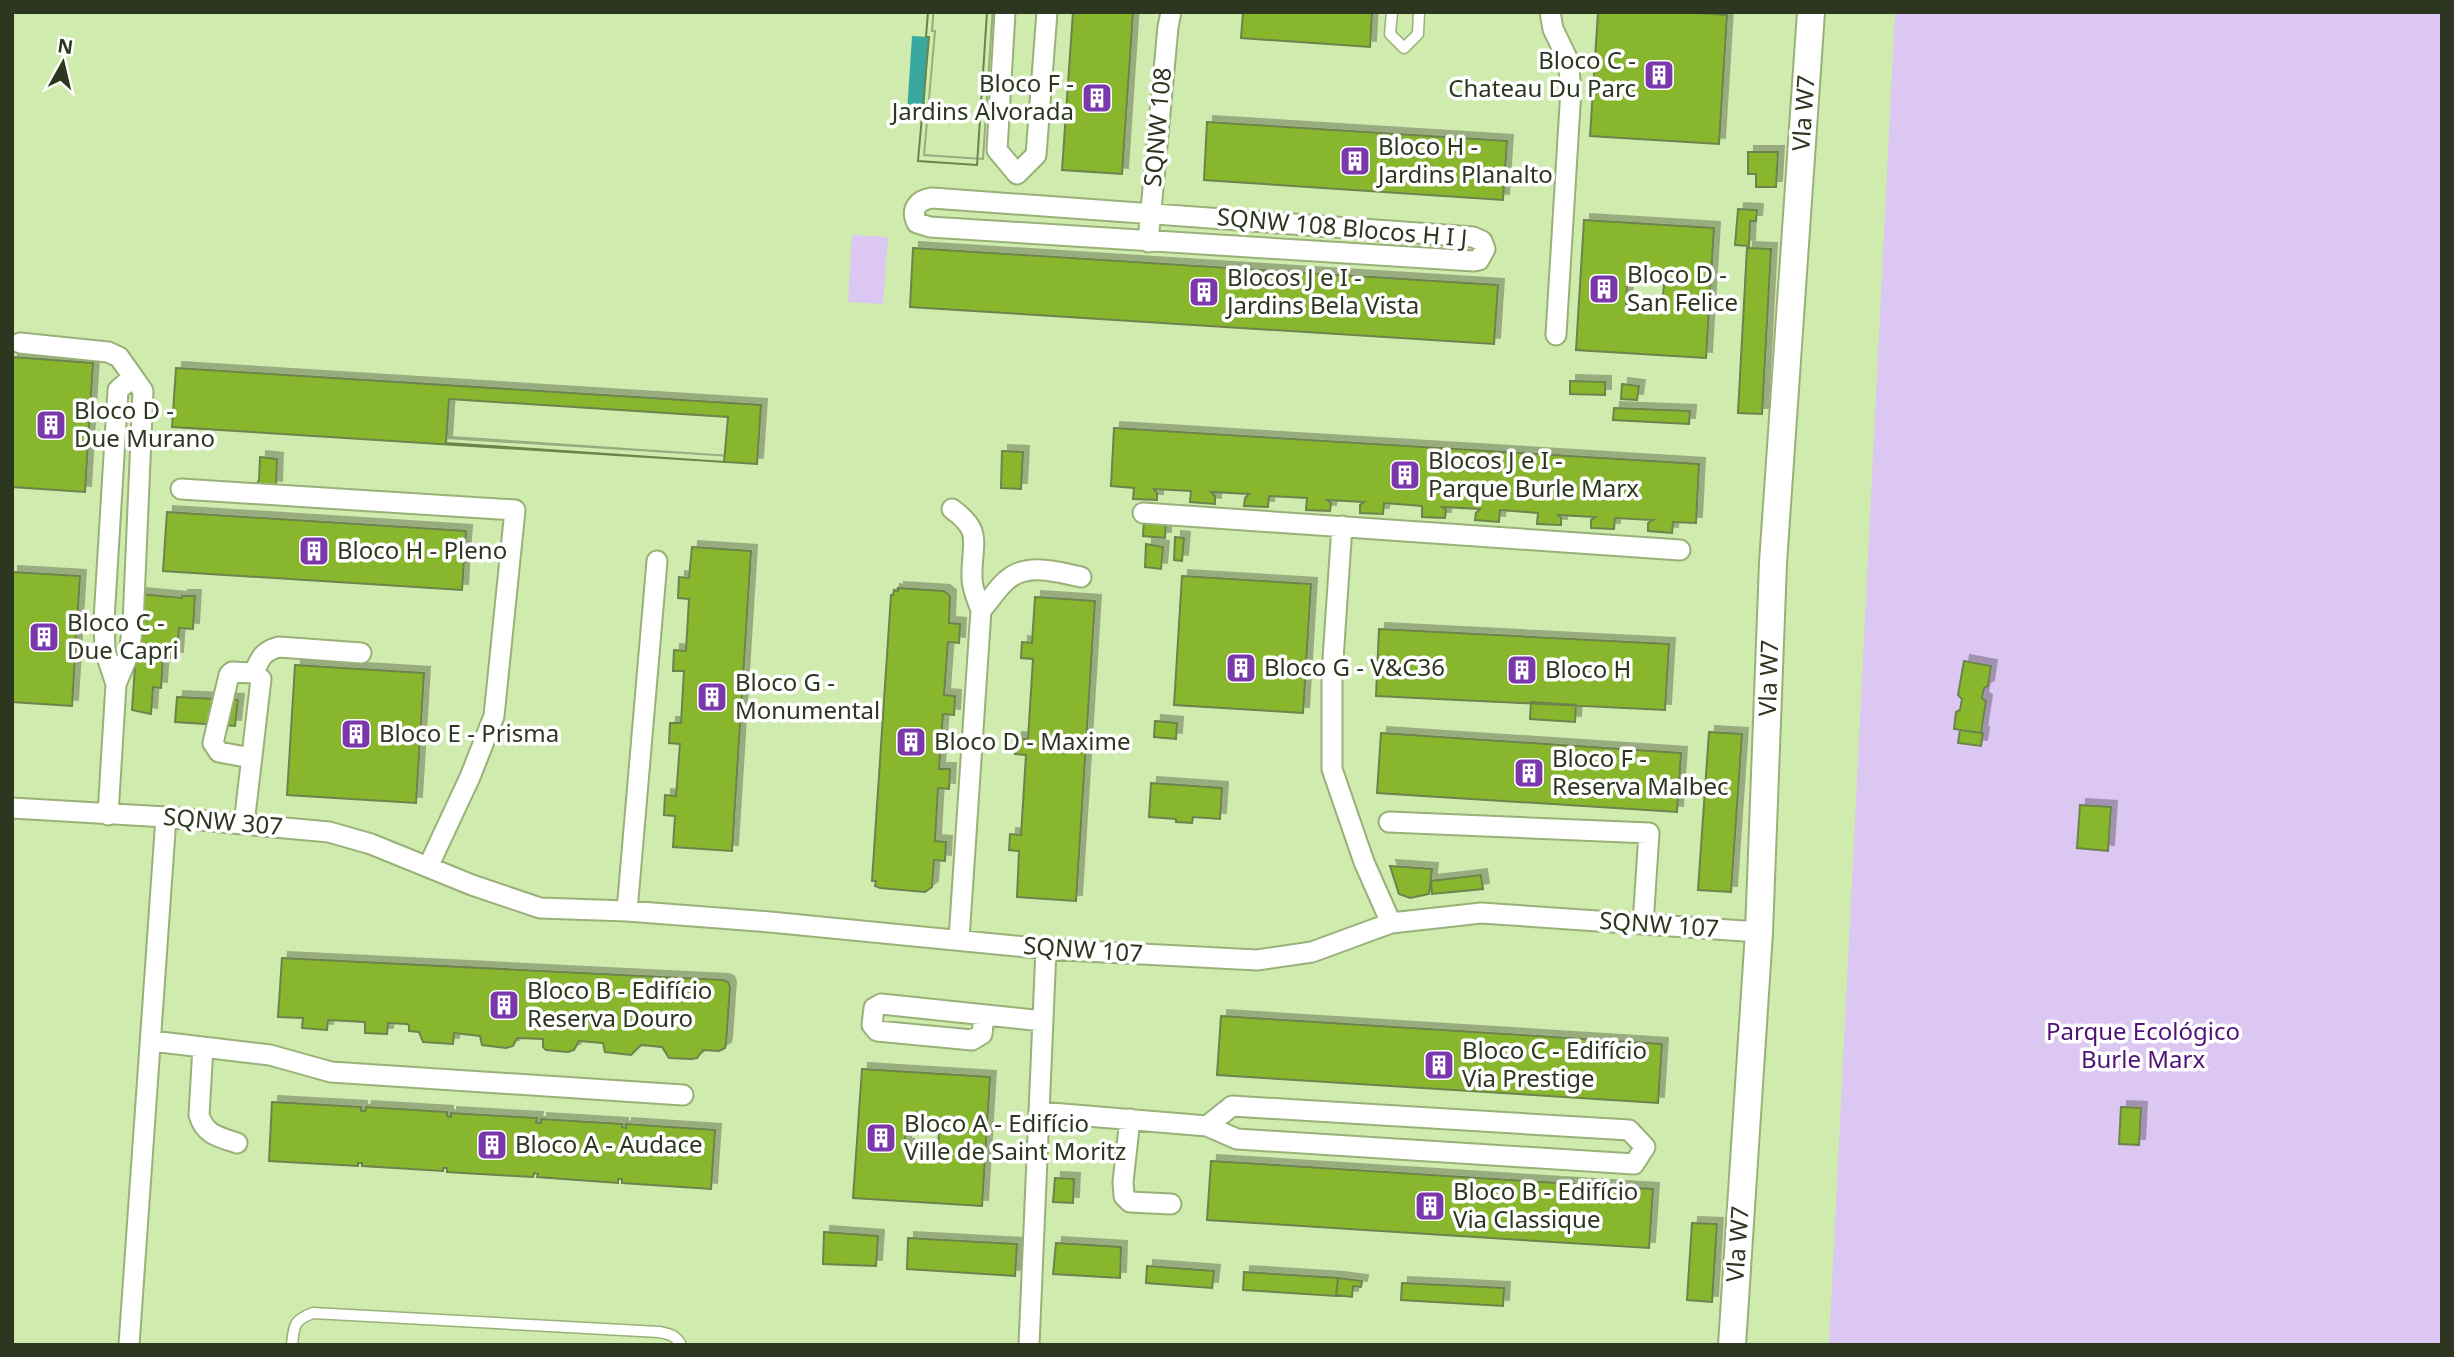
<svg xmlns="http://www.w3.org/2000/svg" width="2454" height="1357" viewBox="0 0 2454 1357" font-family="'Noto Sans',sans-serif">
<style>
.green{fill:#dbc7f1}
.water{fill:#39a9a0}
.building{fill:#88b72f;stroke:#6c834c;stroke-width:2;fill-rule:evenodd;filter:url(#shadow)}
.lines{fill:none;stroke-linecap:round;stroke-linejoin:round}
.lane-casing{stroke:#98b177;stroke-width:13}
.street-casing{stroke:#98b177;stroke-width:23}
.secondary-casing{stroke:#98b177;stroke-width:30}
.lane{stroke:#fff;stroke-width:10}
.street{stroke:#fff;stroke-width:19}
.secondary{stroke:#fff;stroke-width:26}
.labels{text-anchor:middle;stroke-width:7;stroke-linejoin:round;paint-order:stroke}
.poi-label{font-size:24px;fill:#2d361f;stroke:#fff;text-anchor:start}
.street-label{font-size:24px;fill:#2d361f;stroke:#fff}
.park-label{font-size:24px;fill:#4f1176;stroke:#fff}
</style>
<defs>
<filter id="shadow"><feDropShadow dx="6" dy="-6" stdDeviation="0" flood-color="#0004"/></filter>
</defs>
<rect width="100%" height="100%" fill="#d0ebae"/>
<!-- green -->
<path class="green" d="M 1895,12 L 2442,12 L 2442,1345 L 1829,1345 Z
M 852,235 L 888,237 L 883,304 L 848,302 Z"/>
<!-- water -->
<path class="water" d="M 912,36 L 929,37 L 924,113 L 907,112 Z"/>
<!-- building -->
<path class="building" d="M 928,12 L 987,12 L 977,165 L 918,161 L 929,37 L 926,37 Z
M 928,12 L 987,12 L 977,165 L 918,161 L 929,37 L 926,37 Z
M 1073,12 L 1133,12 L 1122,174 L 1062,170 Z
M 1243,12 L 1372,12 L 1370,47 L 1241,38 Z
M 1598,12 L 1683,12 L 1727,15 L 1719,144 L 1590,136 Z
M 1207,122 L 1507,141 L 1503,200 L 1204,180 Z
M 1748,152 L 1778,152 L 1776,187 L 1756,187 L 1756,174 L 1748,174 Z
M 1738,209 L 1757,210 L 1756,221 L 1750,221 L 1749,246 L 1735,245 Z
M 1584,220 L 1714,228 L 1706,358 L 1576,350 ZM 1635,269 L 1658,270 L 1658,274 L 1665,274 L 1662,306 L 1656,306 L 1656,309 L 1633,308 L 1633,304 L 1626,304 L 1628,272 L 1635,272 Z
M 913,248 L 1498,285 L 1494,344 L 910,307 Z
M 1747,248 L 1771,249 L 1762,414 L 1738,413 Z
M 12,357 L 93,363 L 85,492 L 12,487 Z
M 176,368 L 761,405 L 757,464 L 172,427 Z
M 1570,381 L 1605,382 L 1605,395 L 1570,394 Z
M 1622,384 L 1639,386 L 1637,400 L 1621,399 Z
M 449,399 L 728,417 L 724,462 L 446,443 Z
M 1614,408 L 1690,411 L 1689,424 L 1613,420 Z
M 1114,428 L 1699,464 L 1696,523 L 1673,522 L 1672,533 L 1648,531 L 1648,523 L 1653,520 L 1615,518 L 1614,529 L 1591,528 L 1591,520 L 1595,517 L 1558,515 L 1561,518 L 1561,525 L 1537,524 L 1538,513 L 1500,510 L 1499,522 L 1475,520 L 1476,513 L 1480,509 L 1442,507 L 1446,510 L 1445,518 L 1422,517 L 1422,506 L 1384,503 L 1383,514 L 1360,513 L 1360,505 L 1364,502 L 1327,500 L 1331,503 L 1330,511 L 1306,510 L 1307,498 L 1269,496 L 1268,507 L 1244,506 L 1245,498 L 1249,494 L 1211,492 L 1215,496 L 1215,504 L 1190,502 L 1191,491 L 1154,489 L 1157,493 L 1157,500 L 1133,499 L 1134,488 L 1111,486 Z
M 1002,451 L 1023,452 L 1021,489 L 1001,488 Z
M 260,457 L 277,459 L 276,487 L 256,485 L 259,480 Z
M 167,512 L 466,531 L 462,590 L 163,571 Z
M 1144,519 L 1166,521 L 1165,538 L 1143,536 Z
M 1175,537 L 1184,538 L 1182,561 L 1174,560 Z
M 1146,544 L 1163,547 L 1161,569 L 1145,567 Z
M 692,547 L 751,551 L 732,851 L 673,847 L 675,816 L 664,815 L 665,795 L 676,796 L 680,744 L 669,743 L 670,723 L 681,723 L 684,671 L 673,671 L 674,650 L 686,651 L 689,599 L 678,598 L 679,577 L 689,578 Z
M 12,572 L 80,576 L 72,706 L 12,702 Z
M 1182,576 L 1311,584 L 1303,713 L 1174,705 Z
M 898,588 L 944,591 L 950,596 L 949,623 L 960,624 L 959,643 L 948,642 L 944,695 L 955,696 L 954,715 L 943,714 L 939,769 L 950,769 L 949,789 L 938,788 L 935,841 L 946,842 L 945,861 L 934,860 L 932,887 L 925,892 L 880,888 L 875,886 L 876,881 L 872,881 L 891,595 L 893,595 L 894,590 L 898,591 Z
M 140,594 L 182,598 L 182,596 L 195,596 L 193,629 L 179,628 L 177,658 L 163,657 L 161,688 L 153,687 L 151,714 L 132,710 Z
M 1035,597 L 1095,601 L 1076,901 L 1017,897 L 1019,851 L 1009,850 L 1010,834 L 1021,835 L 1026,755 L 1015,754 L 1016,738 L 1028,739 L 1033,659 L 1021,658 L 1022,642 L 1032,643 Z
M 1379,629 L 1669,644 L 1665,710 L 1376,696 Z
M 1964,661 L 1991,666 L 1988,686 L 1984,688 L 1982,698 L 1986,701 L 1981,733 L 1954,729 L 1956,712 L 1960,710 L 1962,699 L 1958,695 Z
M 295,665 L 424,673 L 416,803 L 287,795 Z
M 177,697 L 238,700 L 235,726 L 175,722 Z
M 1531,702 L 1576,705 L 1575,722 L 1530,719 Z
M 1155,721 L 1177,723 L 1176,739 L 1154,737 Z
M 1960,730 L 1983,733 L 1981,746 L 1958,743 Z
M 1709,732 L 1742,734 L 1731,892 L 1698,890 Z
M 1381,733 L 1681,753 L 1677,812 L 1377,793 Z
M 1151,783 L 1222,788 L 1220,819 L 1193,817 L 1192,823 L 1176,822 L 1176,819 L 1149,817 Z
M 2080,805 L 2111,807 L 2108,851 L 2077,848 Z
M 1390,866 L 1432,869 L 1429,894 L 1410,898 L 1399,894 Z
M 1481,875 L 1483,889 L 1432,894 L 1431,881 Z
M 282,958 L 723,980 L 728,982 L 730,987 L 726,1044 L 725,1048 L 719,1051 L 703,1050 L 697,1058 L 692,1059 L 669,1058 L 662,1047 L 641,1045 L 631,1055 L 605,1052 L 603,1043 L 579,1041 L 574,1050 L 568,1052 L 546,1050 L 543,1047 L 543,1039 L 517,1038 L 513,1046 L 506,1048 L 482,1045 L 480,1036 L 454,1033 L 453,1044 L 423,1042 L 419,1032 L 409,1031 L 409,1025 L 407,1024 L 388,1023 L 387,1034 L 365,1033 L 365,1022 L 328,1020 L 327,1030 L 302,1028 L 303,1018 L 278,1017 Z
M 1221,1016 L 1662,1044 L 1658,1103 L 1217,1075 Z
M 862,1069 L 990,1077 L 982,1206 L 853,1198 ZM 909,1122 L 935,1124 L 935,1130 L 939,1130 L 938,1148 L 934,1147 L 934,1153 L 908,1151 L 908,1145 L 905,1145 L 906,1128 L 909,1127 Z
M 272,1102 L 361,1107 L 361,1111 L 365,1111 L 366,1107 L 447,1112 L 447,1116 L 451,1117 L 451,1113 L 537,1118 L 536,1123 L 541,1123 L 541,1119 L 622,1124 L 622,1127 L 626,1128 L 626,1124 L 715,1130 L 711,1189 L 622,1183 L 622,1179 L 618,1179 L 618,1183 L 537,1177 L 538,1174 L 534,1173 L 533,1177 L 447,1172 L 447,1168 L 443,1168 L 443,1171 L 362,1166 L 362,1163 L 358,1163 L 358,1166 L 269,1161 Z
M 2121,1107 L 2141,1108 L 2139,1145 L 2119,1144 Z
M 1211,1161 L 1653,1189 L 1649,1248 L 1207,1220 Z
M 1055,1178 L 1074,1179 L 1073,1203 L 1053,1202 Z
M 1692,1223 L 1717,1224 L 1712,1302 L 1687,1300 Z
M 824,1232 L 878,1236 L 876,1266 L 823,1264 Z
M 908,1238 L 1017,1244 L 1015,1276 L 907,1269 Z
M 1056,1243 L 1121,1247 L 1120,1278 L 1053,1274 Z
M 1147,1266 L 1214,1271 L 1212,1288 L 1146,1283 Z
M 1244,1272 L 1338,1278 L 1336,1296 L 1243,1290 Z
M 1338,1278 L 1362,1281 L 1361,1287 L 1353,1286 L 1352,1297 L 1336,1295 Z
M 1402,1283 L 1504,1288 L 1503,1306 L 1401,1300 Z"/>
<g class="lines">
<!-- lane casing -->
<g class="lane-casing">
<path id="lane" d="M 1392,12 L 1390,34 L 1404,48 L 1418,34 L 1419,12
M 292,1345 C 294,1325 294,1320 313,1313 L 659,1332 C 669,1334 676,1335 681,1345"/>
</g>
<!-- street casing -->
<g class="street-casing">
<path id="street" d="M 1005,12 L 997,150 L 1017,174 L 1036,155 L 1047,12
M 1550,12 L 1553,29 L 1568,60 L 1571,89 L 1556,335
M 932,198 L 1473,237 L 1482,241 L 1485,249 L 1479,260 L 1474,261 L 930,227 L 917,223 C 910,209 918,200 932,198 Z
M 1148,242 L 1168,27 L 1171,12
M 20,343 L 108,352 L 119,357 L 143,391 L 133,624 L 129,653 L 116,684 L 108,815
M 181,489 L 515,510 L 494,716 L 470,777 L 428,867
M 952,509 C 984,532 971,543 972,578 C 972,589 977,599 981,610 L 959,939
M 1143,513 L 1680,550
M 1342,526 L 1332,674 L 1332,769 L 1364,862 L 1391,923
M 981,610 C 990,601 997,588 1007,580 C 1027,562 1058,572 1081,577
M 254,673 C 260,658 263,651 279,647 L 361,653
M 116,684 L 105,651 L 104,620 L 118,390 L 133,377
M 12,808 L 166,817 L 329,832 L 371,844 L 472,885 L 540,908 L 627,911 L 770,922 L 1046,949 L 1257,960 L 1312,952 L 1391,923 L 1481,913 L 1759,932
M 1389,822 L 1649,833 L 1643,924
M 244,824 L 261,679 L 254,673 L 232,672 L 229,675 L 213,743 L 219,752 L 251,758
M 627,911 L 657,561
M 984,1016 L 982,1034 L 972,1040 L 877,1031 L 872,1025 L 874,1008 L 881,1004 L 1043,1021
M 152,1041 L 270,1055 L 331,1072 L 683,1095
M 203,1047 L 199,1115 C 205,1135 219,1137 237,1143
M 1039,1112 L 1207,1126 L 1237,1139 L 1634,1164 L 1645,1147 L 1629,1130 L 1232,1106 L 1207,1126
M 1130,1119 L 1123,1182 L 1124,1196 L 1130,1202 L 1171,1204
M 129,1345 L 166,817
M 1029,1345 L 1046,949"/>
</g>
<!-- secondary casing -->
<g class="secondary-casing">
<path id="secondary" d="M 1732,1345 L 1759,932 L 1773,563 L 1811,12"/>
</g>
<!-- lane -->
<use href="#lane" class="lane"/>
<!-- street -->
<use href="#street" class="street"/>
<!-- secondary -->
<use href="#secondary" class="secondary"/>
</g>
<!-- icons -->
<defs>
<g id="building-square" transform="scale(1.575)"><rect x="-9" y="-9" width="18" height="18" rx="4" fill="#7a38ac" stroke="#fff"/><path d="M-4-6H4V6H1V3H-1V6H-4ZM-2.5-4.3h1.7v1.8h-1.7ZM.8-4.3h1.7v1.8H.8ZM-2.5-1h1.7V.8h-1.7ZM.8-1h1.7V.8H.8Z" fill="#fff"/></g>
</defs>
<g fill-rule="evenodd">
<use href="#building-square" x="1659" y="75"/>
<use href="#building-square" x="1097" y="98"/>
<use href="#building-square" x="1355" y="161"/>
<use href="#building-square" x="1604" y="289"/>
<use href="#building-square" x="1204" y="292"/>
<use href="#building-square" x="51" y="425"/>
<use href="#building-square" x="1405" y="475"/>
<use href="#building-square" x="314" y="551"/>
<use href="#building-square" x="44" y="637"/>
<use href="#building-square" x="1241" y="668"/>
<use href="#building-square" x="1522" y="670"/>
<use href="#building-square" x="712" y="697"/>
<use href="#building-square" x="356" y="734"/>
<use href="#building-square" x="911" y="742"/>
<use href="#building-square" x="1529" y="773"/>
<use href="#building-square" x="504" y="1005"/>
<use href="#building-square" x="1439" y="1065"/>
<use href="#building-square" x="881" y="1138"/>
<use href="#building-square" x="492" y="1145"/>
<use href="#building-square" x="1430" y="1206"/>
</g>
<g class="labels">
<!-- poi labels -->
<g class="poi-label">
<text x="1636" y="69" text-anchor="end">Bloco C -<tspan x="1636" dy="28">Chateau Du Parc</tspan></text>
<text x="1074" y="92" text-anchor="end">Bloco F -<tspan x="1074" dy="28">Jardins Alvorada</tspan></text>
<text x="1378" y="155">Bloco H -<tspan x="1378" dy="28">Jardins Planalto</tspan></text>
<text x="1627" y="283">Bloco D -<tspan x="1627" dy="28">San Felice</tspan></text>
<text x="1227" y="286">Blocos J e I -<tspan x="1227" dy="28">Jardins Bela Vista</tspan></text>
<text x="74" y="419">Bloco D -<tspan x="74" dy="28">Due Murano</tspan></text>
<text x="1428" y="469">Blocos J e I -<tspan x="1428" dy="28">Parque Burle Marx</tspan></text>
<text x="337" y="559">Bloco H - Pleno</text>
<text x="67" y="631">Bloco C -<tspan x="67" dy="28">Due Capri</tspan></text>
<text x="1264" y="676">Bloco G - V&amp;C36</text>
<text x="1545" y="678">Bloco H</text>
<text x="735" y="691">Bloco G -<tspan x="735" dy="28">Monumental</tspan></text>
<text x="379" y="742">Bloco E - Prisma</text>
<text x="934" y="750">Bloco D - Maxime</text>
<text x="1552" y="767">Bloco F -<tspan x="1552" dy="28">Reserva Malbec</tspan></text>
<text x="527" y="999">Bloco B - Edifício<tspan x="527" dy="28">Reserva Douro</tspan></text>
<text x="1462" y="1059">Bloco C - Edifício<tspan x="1462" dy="28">Via Prestige</tspan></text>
<text x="904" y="1132">Bloco A - Edifício<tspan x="904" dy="28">Ville de Saint Moritz</tspan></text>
<text x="515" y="1153">Bloco A - Audace</text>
<text x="1453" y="1200">Bloco B - Edifício<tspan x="1453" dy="28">Via Classique</tspan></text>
</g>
<!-- street labels -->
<g class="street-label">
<text transform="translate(1804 113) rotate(-86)" y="8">Vla W7</text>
<text transform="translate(1158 127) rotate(-85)" y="8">SQNW 108</text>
<text transform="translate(1342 228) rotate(5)" y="8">SQNW 108 Blocos H I J</text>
<text transform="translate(1769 678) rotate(-88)" y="8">Vla W7</text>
<text transform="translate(223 822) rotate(5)" y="8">SQNW 307</text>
<text transform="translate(1659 925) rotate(4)" y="8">SQNW 107</text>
<text transform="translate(1083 950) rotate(4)" y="8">SQNW 107</text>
<text transform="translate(1738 1244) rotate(-86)" y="8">Vla W7</text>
</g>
<!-- park labels -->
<g class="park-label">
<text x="2143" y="1040">Parque Ecológico<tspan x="2143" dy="28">Burle Marx</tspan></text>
</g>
</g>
<!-- border -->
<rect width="2454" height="1357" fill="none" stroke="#2d361f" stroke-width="28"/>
<!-- north arrow -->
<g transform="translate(63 63) rotate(8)" stroke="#ffffff" stroke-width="5" paint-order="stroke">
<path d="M0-5L12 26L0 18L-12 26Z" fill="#2d361f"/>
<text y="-10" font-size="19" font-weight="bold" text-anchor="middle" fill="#2d361f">N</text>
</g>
</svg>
